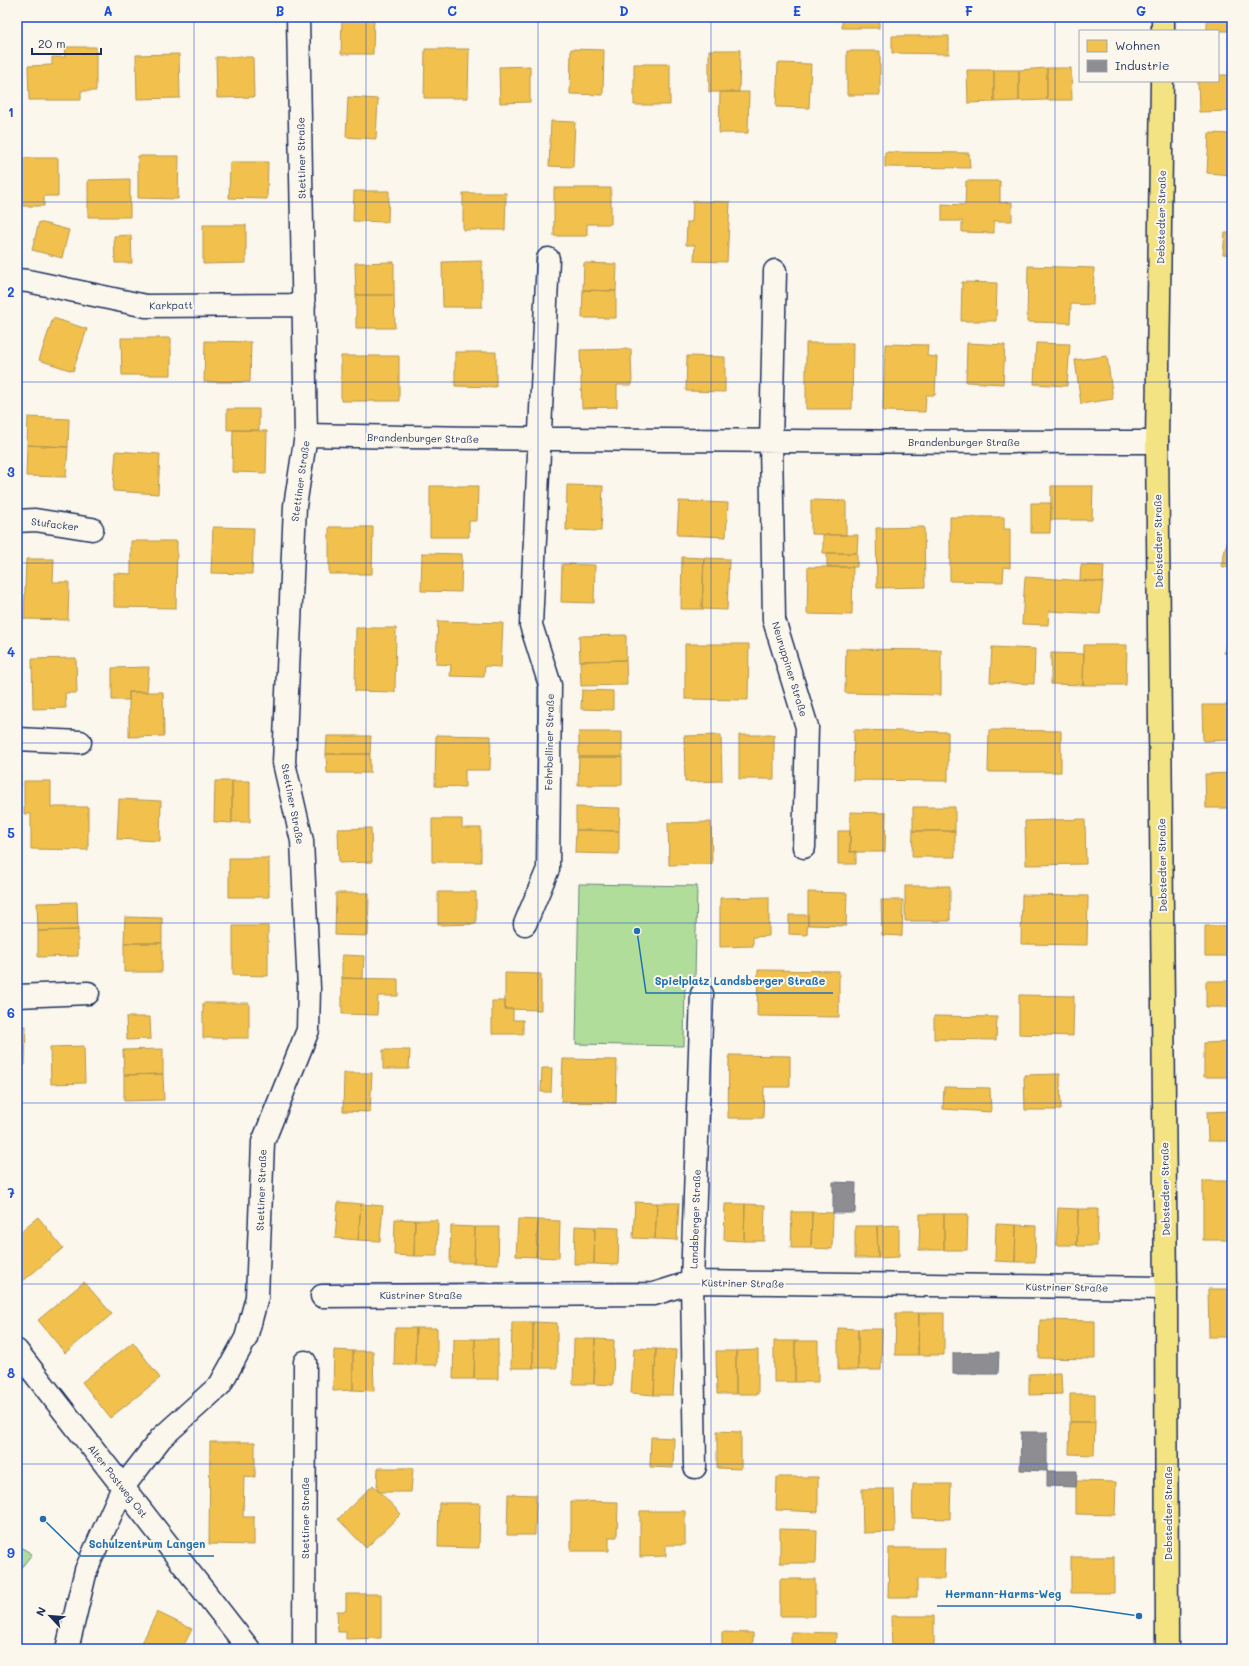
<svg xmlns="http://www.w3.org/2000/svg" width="1249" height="1666" viewBox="0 0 1249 1666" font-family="Mali,sans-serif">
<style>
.green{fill:#b1dd9b;stroke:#66867c}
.homes{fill:#f2c14e;stroke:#b29553}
.industry{fill:#8d8d92;stroke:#6b7182}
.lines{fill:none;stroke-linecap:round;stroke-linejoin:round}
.minor-casing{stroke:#1b2f5e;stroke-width:25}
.major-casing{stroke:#1b2f5e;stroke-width:25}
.minor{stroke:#fbf7ec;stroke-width:22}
.major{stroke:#f4e382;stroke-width:22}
.grid{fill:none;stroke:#1d4ed8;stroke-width:1;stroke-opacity:0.55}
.labels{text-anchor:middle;stroke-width:4;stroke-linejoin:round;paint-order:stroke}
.street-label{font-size:10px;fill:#1b2f5e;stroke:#fbf7ec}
.leader{fill:none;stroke:#1f6fb2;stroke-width:1.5}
.callout-dot{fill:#1f6fb2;stroke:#fbf7ec;stroke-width:1.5}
.callout-label{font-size:11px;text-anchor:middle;font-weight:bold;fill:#1f6fb2;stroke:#fbf7ec;stroke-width:4;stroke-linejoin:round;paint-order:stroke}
.neatline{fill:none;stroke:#1d4ed8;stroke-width:1.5}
.grid-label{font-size:13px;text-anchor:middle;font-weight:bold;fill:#1d4ed8}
</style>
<rect width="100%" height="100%" fill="#fbf7ec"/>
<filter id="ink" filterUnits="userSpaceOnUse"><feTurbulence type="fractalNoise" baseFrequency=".025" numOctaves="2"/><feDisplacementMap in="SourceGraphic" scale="8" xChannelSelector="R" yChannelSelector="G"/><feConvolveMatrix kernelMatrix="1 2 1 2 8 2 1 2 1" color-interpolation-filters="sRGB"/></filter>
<g filter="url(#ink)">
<!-- green -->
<path class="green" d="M 579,884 L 697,886 L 695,977 L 685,977 L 684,1046 L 576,1044 Z
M 17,1545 L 32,1554 L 17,1573 Z"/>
<!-- homes -->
<path class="homes" d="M 342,17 L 374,17 L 373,54 L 341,54 Z
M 842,17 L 879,17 L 879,28 L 842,28 Z
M 1207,17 L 1232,17 L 1232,31 L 1207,31 Z
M 892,36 L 949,36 L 949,54 L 892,53 Z
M 64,47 L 96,47 L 96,91 L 81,91 L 81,100 L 29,100 L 28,66 L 52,65 L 52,57 L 65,57 Z
M 425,49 L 469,49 L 468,98 L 424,98 Z
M 571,49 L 604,50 L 603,95 L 570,94 Z
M 709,50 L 740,50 L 739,92 L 709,92 Z
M 847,51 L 880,51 L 880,95 L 847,95 Z
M 179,54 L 180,98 L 137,99 L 136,55 Z
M 216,57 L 253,57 L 254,97 L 217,98 Z
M 778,63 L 811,64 L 809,108 L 776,107 Z
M 634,64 L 670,64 L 670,105 L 634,105 Z
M 530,66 L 530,102 L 500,103 L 499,67 Z
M 1047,68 L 1047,100 L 1019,101 L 1019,70 Z
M 1047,68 L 1071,68 L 1072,100 L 1047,100 Z
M 967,70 L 994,70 L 994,102 L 968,103 Z
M 994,70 L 1019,70 L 1019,101 L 994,102 Z
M 1218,75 L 1231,75 L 1232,111 L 1199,112 L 1198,81 L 1218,81 Z
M 720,92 L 749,92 L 748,133 L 719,133 Z
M 348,97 L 378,99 L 376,139 L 346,137 Z
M 551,121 L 575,122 L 573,167 L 549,166 Z
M 1209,133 L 1232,134 L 1232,175 L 1207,173 Z
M 885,152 L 969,153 L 970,168 L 885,167 Z
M 138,156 L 179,156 L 178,199 L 138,198 Z
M 21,158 L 58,158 L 58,196 L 44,196 L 44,206 L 20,206 Z
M 230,162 L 268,162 L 267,199 L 229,198 Z
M 130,179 L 130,217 L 88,217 L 88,180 Z
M 966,181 L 1000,181 L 1000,203 L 1012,202 L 1012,221 L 994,221 L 994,233 L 962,232 L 962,221 L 942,221 L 942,204 L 965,205 Z
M 554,188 L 611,188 L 611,224 L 587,224 L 587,236 L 554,236 Z
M 354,191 L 389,191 L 388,222 L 353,221 Z
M 463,193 L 506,193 L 505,230 L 463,230 Z
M 693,201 L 730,202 L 727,262 L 694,261 L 695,245 L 686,245 L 687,222 L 692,222 Z
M 39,222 L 69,230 L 62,258 L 32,250 Z
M 203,225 L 246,225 L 246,263 L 203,264 Z
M 1225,233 L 1232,233 L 1232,255 L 1223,254 Z
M 131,235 L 132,263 L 115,263 L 114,236 Z
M 482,261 L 482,307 L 443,307 L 442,262 Z
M 394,262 L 394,295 L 356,295 L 355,263 Z
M 584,263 L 617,264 L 616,291 L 583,290 Z
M 1028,266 L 1094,268 L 1093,305 L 1071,304 L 1070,323 L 1027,322 Z
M 962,282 L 997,283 L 996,321 L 961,321 Z
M 583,290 L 616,291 L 616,318 L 582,318 Z
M 356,295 L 394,295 L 395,328 L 356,328 Z
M 53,318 L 87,329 L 73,371 L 39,360 Z
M 121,338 L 171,338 L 171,375 L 122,375 Z
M 205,341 L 251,342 L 250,382 L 204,382 Z
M 806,343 L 853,343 L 852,409 L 806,409 Z
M 967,343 L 1005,345 L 1003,384 L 966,382 Z
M 1036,343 L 1070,344 L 1067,386 L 1034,384 Z
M 885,344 L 928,345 L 927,356 L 937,357 L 935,395 L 926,395 L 925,412 L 883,411 Z
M 631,349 L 632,385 L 617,385 L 617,407 L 582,408 L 580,350 Z
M 455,352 L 496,352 L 496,387 L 455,386 Z
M 341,356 L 399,356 L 399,401 L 341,401 Z
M 687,356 L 725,357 L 725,392 L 686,391 Z
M 1107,356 L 1113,399 L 1081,404 L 1075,360 Z
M 227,409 L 259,409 L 259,430 L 227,430 Z
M 28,417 L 69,419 L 68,447 L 27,445 Z
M 233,430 L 267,431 L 266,473 L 232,472 Z
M 27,445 L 68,447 L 66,477 L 26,476 Z
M 116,451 L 160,454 L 158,494 L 113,491 Z
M 567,485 L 603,486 L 601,531 L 566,530 Z
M 430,486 L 478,486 L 477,521 L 469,521 L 469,537 L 430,537 Z
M 1051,486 L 1093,486 L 1092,520 L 1051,520 Z
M 811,500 L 846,501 L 846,535 L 811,534 Z
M 679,501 L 728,503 L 726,537 L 677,535 Z
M 1031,503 L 1051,503 L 1050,533 L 1031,533 Z
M 950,517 L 1004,517 L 1004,529 L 1010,529 L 1010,568 L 1004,567 L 1003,582 L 950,581 Z
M 1232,523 L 1232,569 L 1221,566 Z
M 213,527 L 254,528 L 252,574 L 211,573 Z
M 329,527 L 373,527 L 372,574 L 329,574 Z
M 924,527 L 925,587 L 877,588 L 876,528 Z
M 823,535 L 858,535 L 857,553 L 823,553 Z
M 131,541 L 177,541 L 176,608 L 114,607 L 114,573 L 131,574 Z
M 422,553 L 462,554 L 461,592 L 421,591 Z
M 827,553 L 857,553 L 857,567 L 827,567 Z
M 682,557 L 704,558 L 702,609 L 681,609 Z
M 704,558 L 729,559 L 727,610 L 702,609 Z
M 26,559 L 54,559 L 53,582 L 69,582 L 68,620 L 24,619 Z
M 562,564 L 595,565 L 594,603 L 561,602 Z
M 1081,565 L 1104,566 L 1103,582 L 1080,580 Z
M 808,567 L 853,567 L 852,615 L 807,614 Z
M 1025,577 L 1103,582 L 1100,614 L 1049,611 L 1048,625 L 1022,624 Z
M 1232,615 L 1232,654 L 1224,653 Z
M 438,621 L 503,623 L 501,667 L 485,666 L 484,677 L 450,676 L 451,665 L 436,664 Z
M 356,628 L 396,628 L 395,692 L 355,691 Z
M 626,635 L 626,660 L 580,661 L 579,636 Z
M 685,644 L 749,644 L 748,700 L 685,699 Z
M 1084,645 L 1127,645 L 1126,685 L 1083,685 Z
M 992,647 L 1035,649 L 1034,684 L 990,682 Z
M 846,649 L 941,650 L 941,695 L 845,693 Z
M 1051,653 L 1084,654 L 1083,685 L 1051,684 Z
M 76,658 L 77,693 L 65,693 L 66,708 L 33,709 L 32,659 Z
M 626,660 L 627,685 L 581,686 L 580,661 Z
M 149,667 L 147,692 L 129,692 L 129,700 L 112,700 L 112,668 Z
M 582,690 L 613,691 L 613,710 L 581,709 Z
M 129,692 L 163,692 L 164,736 L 129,737 Z
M 1202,705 L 1232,705 L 1232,740 L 1203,741 Z
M 854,730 L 948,732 L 948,781 L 853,780 Z
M 989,730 L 1061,731 L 1061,772 L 988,772 Z
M 579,732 L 622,732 L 622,757 L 579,757 Z
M 436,735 L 491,736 L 490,770 L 465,770 L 465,787 L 435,786 Z
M 721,735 L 722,781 L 685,782 L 684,736 Z
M 739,735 L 774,735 L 774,779 L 739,779 Z
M 327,736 L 371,736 L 370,754 L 326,754 Z
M 326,754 L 370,754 L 370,773 L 327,773 Z
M 579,757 L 622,757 L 622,785 L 578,785 Z
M 1232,773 L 1232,808 L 1206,808 L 1205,774 Z
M 17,778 L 20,778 L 20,811 L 17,811 Z
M 24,781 L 51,781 L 51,807 L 88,807 L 88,850 L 31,849 L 31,814 L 24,814 Z
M 215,781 L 232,781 L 232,823 L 214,822 Z
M 232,781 L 250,781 L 250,822 L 232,822 Z
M 119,799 L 161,801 L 160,841 L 117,839 Z
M 576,807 L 620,808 L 619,831 L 576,830 Z
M 913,807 L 955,807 L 955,831 L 913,831 Z
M 850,812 L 886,813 L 885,852 L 850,852 Z
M 432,819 L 462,819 L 462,828 L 481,828 L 481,862 L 432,862 Z
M 1085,819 L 1086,864 L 1026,865 L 1025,821 Z
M 711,822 L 712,864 L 669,865 L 668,823 Z
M 371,828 L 372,862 L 339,863 L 338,829 Z
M 576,830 L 619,831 L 619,854 L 575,853 Z
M 838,831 L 850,831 L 850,852 L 856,851 L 856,864 L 838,864 Z
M 913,831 L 955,831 L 955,857 L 912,857 Z
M 229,858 L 269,858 L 269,897 L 229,897 Z
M 905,886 L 950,886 L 950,921 L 905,921 Z
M 438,892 L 476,892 L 476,924 L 438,925 Z
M 808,892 L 847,893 L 846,926 L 808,925 Z
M 336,893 L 369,893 L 368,936 L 335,935 Z
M 1022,895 L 1088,896 L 1087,945 L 1021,944 Z
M 769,897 L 769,936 L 753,937 L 753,946 L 720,947 L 720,898 Z
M 881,900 L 903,900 L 902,936 L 882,935 Z
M 77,902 L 78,930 L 38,931 L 37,903 Z
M 789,915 L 808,915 L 807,935 L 789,934 Z
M 125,917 L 162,918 L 162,943 L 124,943 Z
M 233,926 L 268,926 L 268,976 L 233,975 Z
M 1205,926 L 1232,926 L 1232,956 L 1205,956 Z
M 78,930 L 78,956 L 38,957 L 38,931 Z
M 124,943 L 162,943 L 162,972 L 124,972 Z
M 342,955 L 364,956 L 363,979 L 342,978 Z
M 758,970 L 839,971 L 839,1017 L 757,1016 Z
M 505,973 L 541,974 L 541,1010 L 505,1009 Z
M 342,978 L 398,979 L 398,996 L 378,996 L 377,1015 L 342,1014 Z
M 1206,981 L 1232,981 L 1232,1007 L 1206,1007 Z
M 1019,995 L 1074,996 L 1073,1036 L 1019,1034 Z
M 492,1001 L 505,1001 L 505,1009 L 513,1009 L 513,1020 L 523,1020 L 523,1034 L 492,1034 Z
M 203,1003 L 249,1003 L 249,1038 L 203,1038 Z
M 934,1016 L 997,1017 L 996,1040 L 934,1039 Z
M 126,1017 L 150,1017 L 151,1039 L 127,1040 Z
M 17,1026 L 26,1026 L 25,1065 L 17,1064 Z
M 1232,1042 L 1232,1077 L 1204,1077 L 1204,1043 Z
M 84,1046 L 85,1083 L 51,1084 L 50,1047 Z
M 163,1049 L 163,1074 L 124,1075 L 123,1050 Z
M 383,1050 L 410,1050 L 409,1069 L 383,1069 Z
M 729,1055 L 790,1056 L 790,1087 L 764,1087 L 763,1118 L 728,1118 Z
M 563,1059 L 617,1060 L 616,1103 L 561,1102 Z
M 542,1068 L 552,1068 L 551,1092 L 541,1092 Z
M 344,1073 L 372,1073 L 370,1112 L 343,1111 Z
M 163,1074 L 164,1100 L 124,1101 L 124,1075 Z
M 1060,1074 L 1061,1110 L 1025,1110 L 1024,1075 Z
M 944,1087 L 990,1088 L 991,1112 L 943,1109 Z
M 1232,1111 L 1232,1141 L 1208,1141 L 1207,1112 Z
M 1203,1181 L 1232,1181 L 1232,1240 L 1203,1240 Z
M 338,1202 L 361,1204 L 358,1240 L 335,1238 Z
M 635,1202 L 657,1203 L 655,1239 L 633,1238 Z
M 657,1203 L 679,1203 L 677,1240 L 655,1239 Z
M 361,1204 L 383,1206 L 380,1241 L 358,1240 Z
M 725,1204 L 745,1204 L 744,1241 L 724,1240 Z
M 745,1204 L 765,1205 L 764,1241 L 744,1241 Z
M 1058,1208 L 1078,1209 L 1077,1245 L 1056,1245 Z
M 1078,1209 L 1098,1209 L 1097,1246 L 1077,1246 Z
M 792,1212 L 812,1212 L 811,1248 L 791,1248 Z
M 812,1212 L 833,1213 L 832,1249 L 811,1248 Z
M 920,1214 L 944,1214 L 944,1250 L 919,1250 Z
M 944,1214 L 968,1214 L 967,1250 L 944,1250 Z
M 38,1217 L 63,1248 L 17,1286 L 17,1234 Z
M 395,1219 L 415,1220 L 414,1256 L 394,1255 Z
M 518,1219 L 538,1220 L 536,1257 L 516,1256 Z
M 415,1220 L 438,1220 L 437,1256 L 414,1256 Z
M 538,1220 L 560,1221 L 559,1258 L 536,1257 Z
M 996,1224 L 1016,1225 L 1015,1262 L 995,1261 Z
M 899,1225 L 899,1257 L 878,1258 L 877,1226 Z
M 1016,1225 L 1036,1226 L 1035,1262 L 1015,1262 Z
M 451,1226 L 475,1227 L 474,1263 L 450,1263 Z
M 575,1226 L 595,1227 L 594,1264 L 574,1264 Z
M 855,1226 L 877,1226 L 878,1258 L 855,1258 Z
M 475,1227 L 499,1227 L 498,1264 L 474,1263 Z
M 595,1227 L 619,1228 L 618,1265 L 594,1264 Z
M 84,1282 L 112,1314 L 65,1353 L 38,1320 Z
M 1208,1289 L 1232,1289 L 1232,1337 L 1209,1337 Z
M 896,1313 L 919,1313 L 918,1355 L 895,1355 Z
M 919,1313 L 944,1313 L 944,1355 L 918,1355 Z
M 1040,1320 L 1095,1321 L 1095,1359 L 1039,1358 Z
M 512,1322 L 533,1322 L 533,1368 L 511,1368 Z
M 533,1322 L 557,1323 L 557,1368 L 533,1368 Z
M 395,1328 L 416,1328 L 415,1365 L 394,1365 Z
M 416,1328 L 437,1328 L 437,1365 L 415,1365 Z
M 838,1328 L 858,1329 L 858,1370 L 838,1370 Z
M 858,1329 L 882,1329 L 881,1370 L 858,1370 Z
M 454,1339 L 475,1339 L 474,1379 L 453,1379 Z
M 475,1339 L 498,1339 L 498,1379 L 474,1379 Z
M 574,1339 L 595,1339 L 594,1384 L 573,1384 Z
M 595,1339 L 614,1340 L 613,1385 L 594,1384 Z
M 774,1341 L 795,1341 L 795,1382 L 774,1382 Z
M 795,1341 L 818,1341 L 818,1382 L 795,1382 Z
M 133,1342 L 160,1378 L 110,1418 L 82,1382 Z
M 634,1348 L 656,1349 L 654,1395 L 631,1393 Z
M 656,1349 L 676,1350 L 673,1395 L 654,1395 Z
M 334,1350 L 353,1351 L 353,1390 L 333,1391 Z
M 758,1350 L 758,1394 L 736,1394 L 736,1351 Z
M 353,1351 L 373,1351 L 374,1391 L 353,1390 Z
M 716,1351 L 736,1351 L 736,1394 L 717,1394 Z
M 1061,1373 L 1062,1394 L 1029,1395 L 1029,1374 Z
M 1070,1394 L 1095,1394 L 1095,1422 L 1070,1422 Z
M 1070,1422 L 1095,1422 L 1094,1455 L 1069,1454 Z
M 717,1431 L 741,1432 L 741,1469 L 717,1468 Z
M 651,1437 L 674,1438 L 673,1468 L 650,1467 Z
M 210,1442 L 255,1442 L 255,1477 L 244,1476 L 243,1517 L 254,1517 L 254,1545 L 209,1544 Z
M 378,1468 L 413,1468 L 411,1492 L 380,1492 L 377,1488 Z
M 777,1477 L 818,1477 L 818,1512 L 776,1510 Z
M 1076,1481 L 1116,1482 L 1115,1515 L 1076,1514 Z
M 913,1484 L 951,1484 L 950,1519 L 912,1518 Z
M 373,1485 L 401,1514 L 366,1548 L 338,1519 Z
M 862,1489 L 894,1489 L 895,1532 L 863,1533 Z
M 508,1494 L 536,1495 L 535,1535 L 507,1535 Z
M 571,1501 L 618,1502 L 617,1537 L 609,1537 L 609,1551 L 571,1551 Z
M 439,1503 L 480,1503 L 479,1548 L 438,1547 Z
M 640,1511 L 685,1511 L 685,1545 L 666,1545 L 666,1556 L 640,1557 Z
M 780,1529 L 817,1530 L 816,1563 L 780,1563 Z
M 889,1548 L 945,1548 L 944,1579 L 917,1579 L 917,1597 L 888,1597 Z
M 1071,1557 L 1114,1557 L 1114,1593 L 1071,1593 Z
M 780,1579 L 815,1579 L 815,1616 L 780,1616 Z
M 346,1594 L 381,1594 L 381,1638 L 346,1639 L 346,1632 L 338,1632 L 337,1611 L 346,1611 Z
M 157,1612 L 192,1629 L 182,1649 L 139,1649 Z
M 891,1616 L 934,1616 L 934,1649 L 892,1649 Z
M 722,1632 L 753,1633 L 753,1649 L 722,1649 Z
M 791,1632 L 836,1633 L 835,1649 L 791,1649 Z
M 1084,1646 L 1120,1648 L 1119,1649 L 1084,1649 Z"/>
<!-- industry -->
<path class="industry" d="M 833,1182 L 856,1183 L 855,1213 L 833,1213 Z
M 999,1352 L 998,1374 L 953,1374 L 953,1353 Z
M 1021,1432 L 1047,1432 L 1047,1471 L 1020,1470 Z
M 1047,1471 L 1077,1471 L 1076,1487 L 1047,1486 Z"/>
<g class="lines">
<!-- minor casing -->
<g class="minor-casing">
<path id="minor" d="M 775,271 L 771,442 L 774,620 L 807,727 L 804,847
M 17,280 L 28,281 L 146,306 L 304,305
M 306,435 C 590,441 874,442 1157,442
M 17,521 L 35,520 L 92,529
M 17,739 L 80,742
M 525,924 L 548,869 L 550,685 L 531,625 L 548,259
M 17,996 L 88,993
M 322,1296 L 654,1294 L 692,1282 L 1166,1288
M 17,1351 L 249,1649
M 695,1467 L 692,1282 L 702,994
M 67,1649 L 86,1570 L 123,1487 L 161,1438 L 220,1385 L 246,1338 L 257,1297 L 263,1142 L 308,1030 L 309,988 L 302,841 L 284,763 L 295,506 L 306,435 L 298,17
M 304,1649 L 305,1362"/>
</g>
<!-- major casing -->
<g class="major-casing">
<path id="major" d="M 1163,31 L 1163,17
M 1162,81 L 1157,442 L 1166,1288 L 1167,1649"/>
</g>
<!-- minor -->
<use href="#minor" class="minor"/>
<!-- major -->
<use href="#major" class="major"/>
</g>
</g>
<!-- grid -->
<path class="grid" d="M 194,17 L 194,1649M 366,17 L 366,1649M 538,17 L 538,1649M 711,17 L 711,1649M 883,17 L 883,1649M 1055,17 L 1055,1649M 17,202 L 1232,202M 17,382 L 1232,382M 17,563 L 1232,563M 17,743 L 1232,743M 17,923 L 1232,923M 17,1103 L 1232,1103M 17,1284 L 1232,1284M 17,1464 L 1232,1464"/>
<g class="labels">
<!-- street labels -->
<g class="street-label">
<text transform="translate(301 158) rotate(-91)" y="4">Stettiner Straße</text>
<text transform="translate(1161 217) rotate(-89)" y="4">Debstedter Straße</text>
<text transform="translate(171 305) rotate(-1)" y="4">Karkpatt</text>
<text transform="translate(423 438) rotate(1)" y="4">Brandenburger Straße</text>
<text x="964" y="446">Brandenburger Straße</text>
<text transform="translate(300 481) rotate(-82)" y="4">Stettiner Straße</text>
<text transform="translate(55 524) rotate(7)" y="4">Stufacker</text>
<text transform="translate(1158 541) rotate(-91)" y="4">Debstedter Straße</text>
<text transform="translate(790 669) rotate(73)" y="4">Neuruppiner Straße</text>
<text transform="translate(549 742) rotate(-89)" y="4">Fehrbelliner Straße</text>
<text transform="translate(293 804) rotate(79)" y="4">Stettiner Straße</text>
<text transform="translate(1162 865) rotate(-91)" y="4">Debstedter Straße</text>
<text transform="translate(1165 1189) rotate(-91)" y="4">Debstedter Straße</text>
<text transform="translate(261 1190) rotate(-88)" y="4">Stettiner Straße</text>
<text transform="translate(695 1219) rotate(-88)" y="4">Landsberger Straße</text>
<text transform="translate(743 1283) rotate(1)" y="4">Küstriner Straße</text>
<text transform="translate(1067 1287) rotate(1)" y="4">Küstriner Straße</text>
<text x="421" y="1299">Küstriner Straße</text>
<text transform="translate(118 1481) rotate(52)" y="4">Alter Postweg Ost</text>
<text transform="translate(1168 1513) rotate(-90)" y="4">Debstedter Straße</text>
<text transform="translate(305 1518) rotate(-90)" y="4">Stettiner Straße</text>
</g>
</g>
<!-- callouts -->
<path class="leader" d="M637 931L646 993H833M43 1519L81 1556H214M1139 1616L1070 1606H937"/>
<g class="callout-dot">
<circle cx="637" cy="931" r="4"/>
<circle cx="43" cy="1519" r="4"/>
<circle cx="1139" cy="1616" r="4"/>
</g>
<g class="callout-label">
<text x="740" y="985">Spielplatz Landsberger Straße</text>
<text x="147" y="1548">Schulzentrum Langen</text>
<text x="1003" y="1598">Hermann-Harms-Weg</text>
</g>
<!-- margin -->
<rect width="1249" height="1666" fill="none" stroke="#fbf7ec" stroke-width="44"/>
<!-- legend -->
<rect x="1079" y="30" width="140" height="52" fill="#fbf7ec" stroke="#a1a7b3"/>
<rect x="1087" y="40" width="20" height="12" fill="#f2c14e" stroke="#a1a7b3"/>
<text x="1115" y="50" font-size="12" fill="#1b2f5e">Wohnen</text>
<rect x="1087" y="60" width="20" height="12" fill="#8d8d92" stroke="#a1a7b3"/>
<text x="1115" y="70" font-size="12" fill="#1b2f5e">Industrie</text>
<!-- north arrow -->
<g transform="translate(50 1616) rotate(296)" stroke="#fbf7ec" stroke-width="3" paint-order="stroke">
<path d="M0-3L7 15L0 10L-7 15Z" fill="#1b2f5e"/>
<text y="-6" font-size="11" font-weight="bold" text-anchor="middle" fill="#1b2f5e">N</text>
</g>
<!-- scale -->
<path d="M32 48v6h69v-6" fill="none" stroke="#1b2f5e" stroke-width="2"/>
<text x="38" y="48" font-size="12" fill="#1b2f5e" stroke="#fbf7ec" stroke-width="3" paint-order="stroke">20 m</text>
<rect x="22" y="22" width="1205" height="1622" class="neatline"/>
<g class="grid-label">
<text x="108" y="16">A</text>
<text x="280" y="16">B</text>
<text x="452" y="16">C</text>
<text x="624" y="16">D</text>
<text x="797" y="16">E</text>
<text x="969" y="16">F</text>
<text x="1141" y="16">G</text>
<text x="11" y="117">1</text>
<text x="11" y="297">2</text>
<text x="11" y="477">3</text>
<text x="11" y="657">4</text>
<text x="11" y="838">5</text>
<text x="11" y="1018">6</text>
<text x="11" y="1198">7</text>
<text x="11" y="1378">8</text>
<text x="11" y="1558">9</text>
</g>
</svg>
